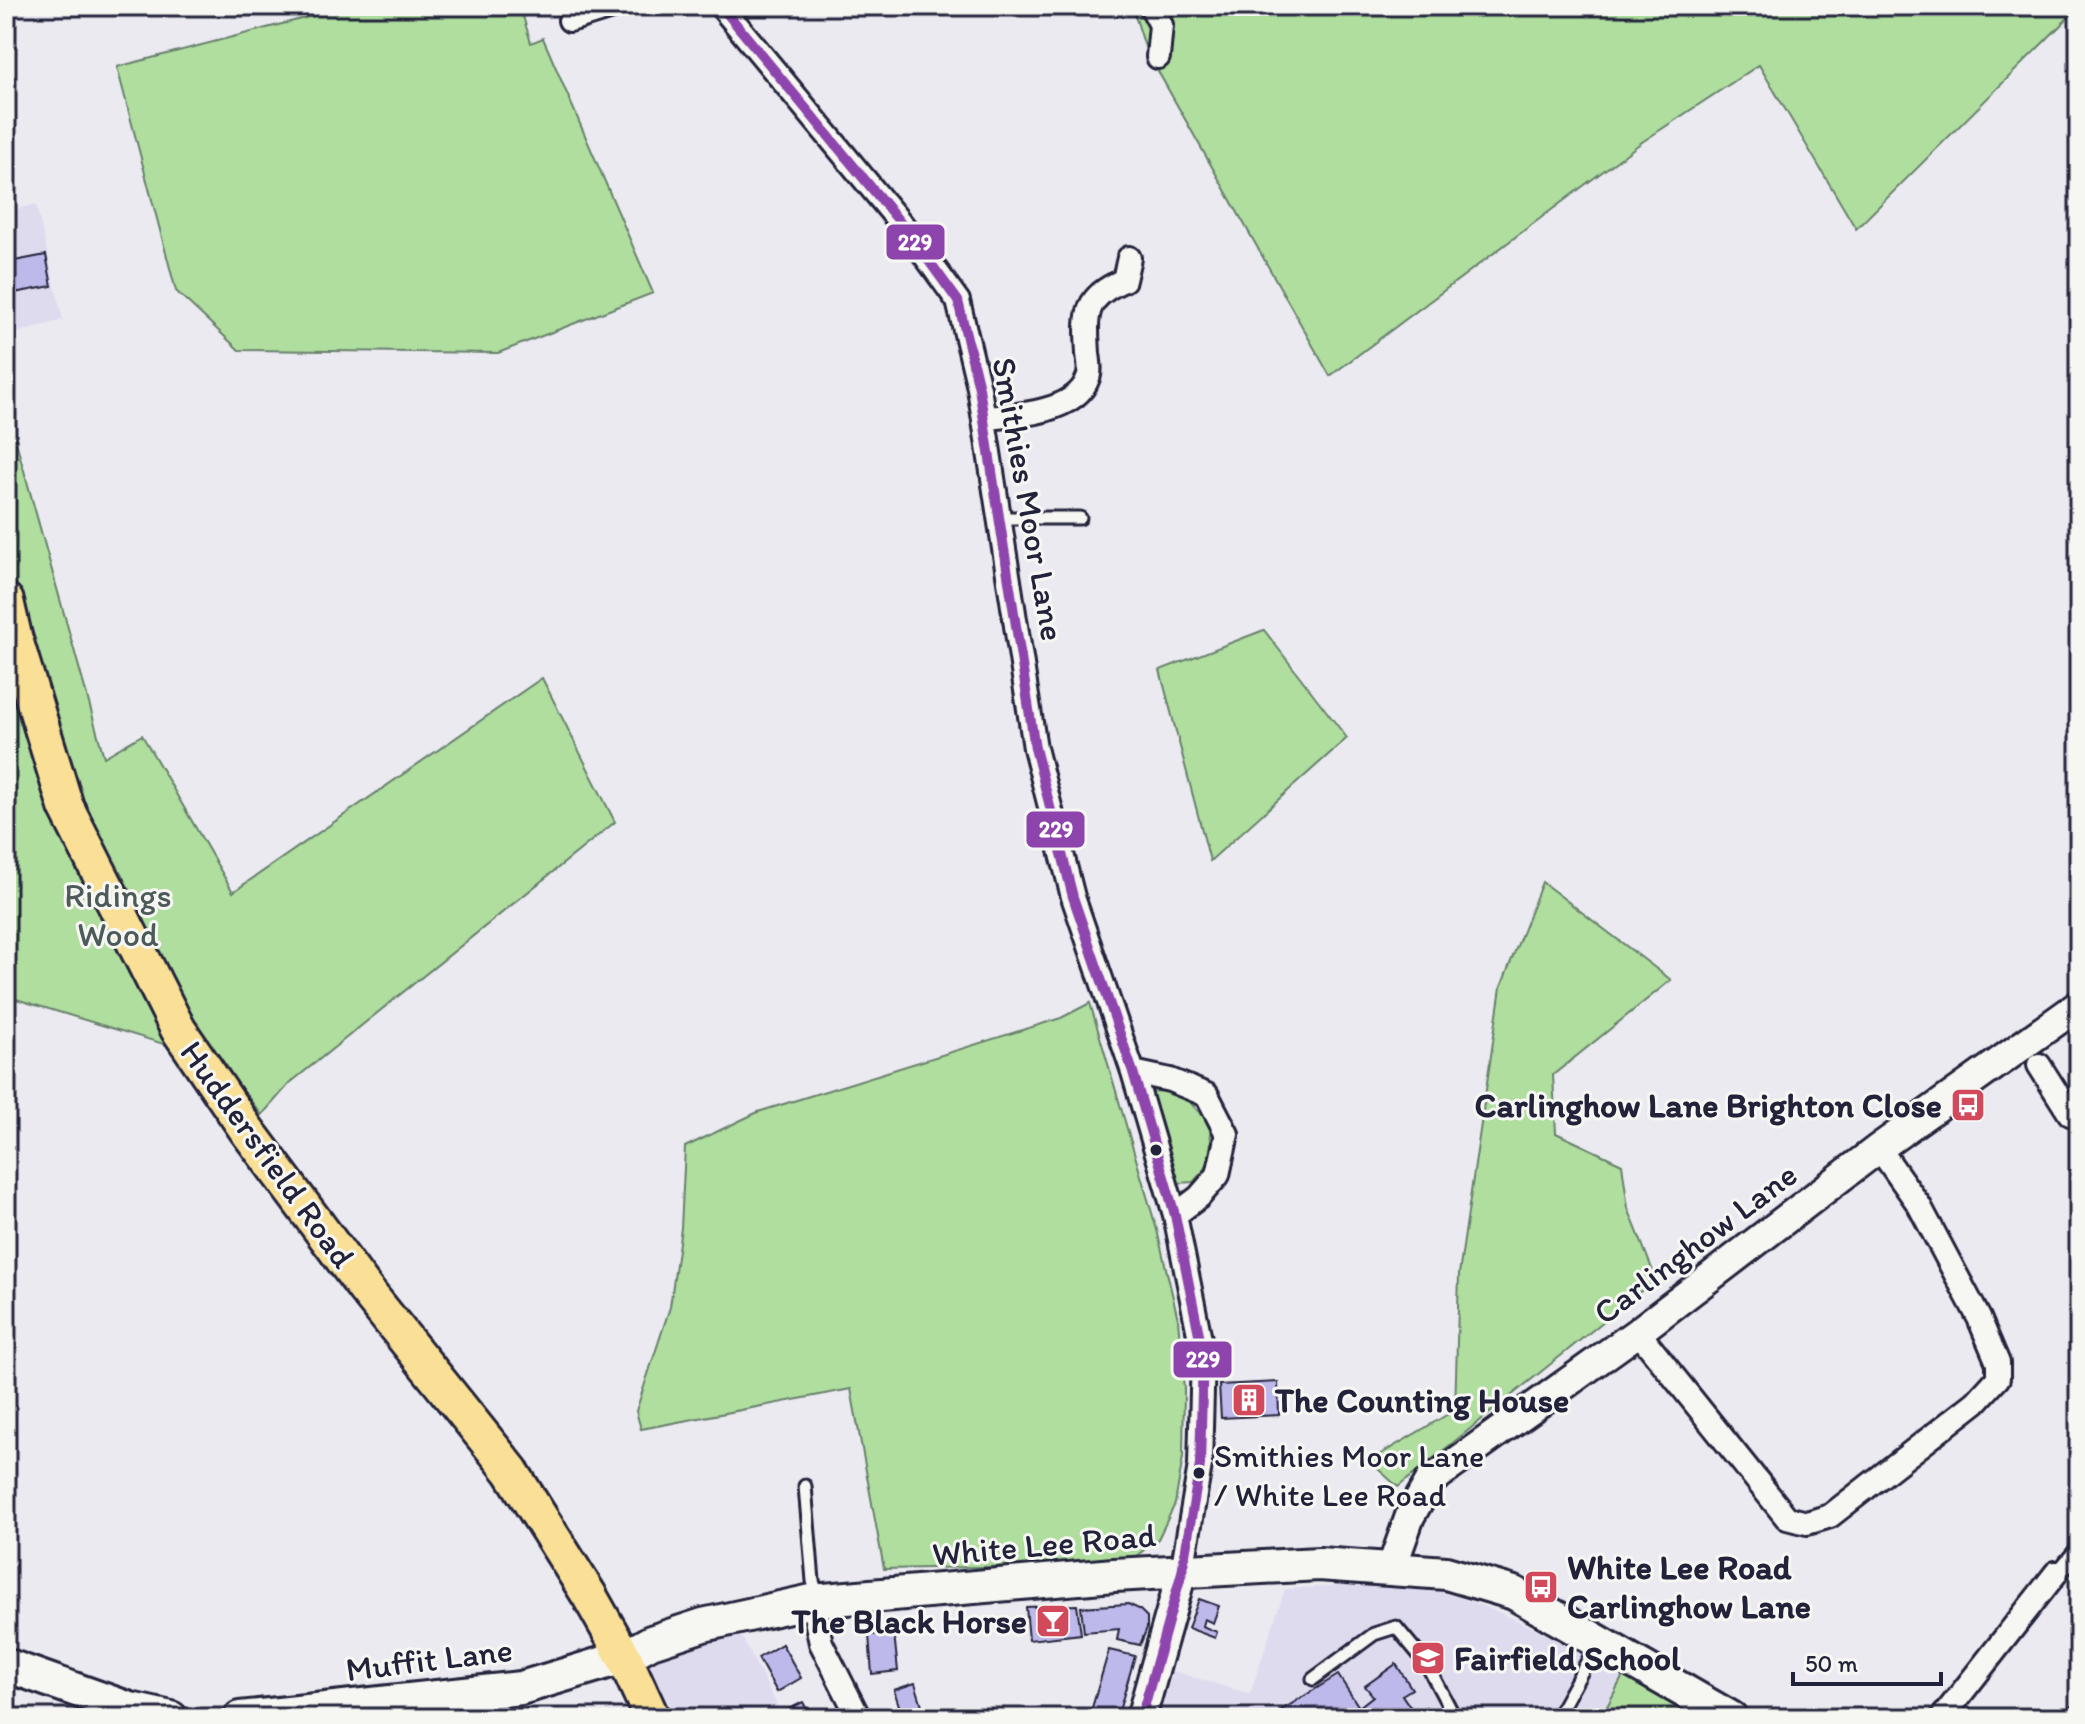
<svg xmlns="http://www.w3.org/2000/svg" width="2085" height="1724" viewBox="0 0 2085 1724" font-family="Itim,sans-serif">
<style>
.built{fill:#dedbef}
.green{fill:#afde9e;stroke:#68806c;stroke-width:2}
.building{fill:#beb9eb;stroke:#22223b;stroke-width:2}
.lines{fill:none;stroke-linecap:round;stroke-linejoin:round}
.service-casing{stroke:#22223b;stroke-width:17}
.minor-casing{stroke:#22223b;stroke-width:28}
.tertiary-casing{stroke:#22223b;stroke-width:34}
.secondary-casing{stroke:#22223b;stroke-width:38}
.primary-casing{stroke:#22223b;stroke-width:40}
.service{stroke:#f6f6f2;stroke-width:11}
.minor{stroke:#f6f6f2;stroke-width:22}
.tertiary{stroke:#f6f6f2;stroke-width:28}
.secondary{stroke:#f6f6f2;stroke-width:32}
.primary{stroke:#f9e096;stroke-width:34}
.bus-1-casing{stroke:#f6f6f2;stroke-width:16}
.bus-1{stroke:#8e44ad;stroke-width:10}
.bus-dot{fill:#22223b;stroke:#f6f6f2;stroke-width:3}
.labels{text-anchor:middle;stroke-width:6;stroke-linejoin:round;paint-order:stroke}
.bus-label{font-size:32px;fill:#22223b;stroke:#f6f6f2;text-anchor:start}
.street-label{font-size:34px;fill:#22223b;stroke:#f6f6f2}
.park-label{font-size:34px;fill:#4c5a59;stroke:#f6f6f2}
.poi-label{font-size:34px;font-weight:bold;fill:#22223b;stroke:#f6f6f2;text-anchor:start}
.line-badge{stroke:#f6f6f2;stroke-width:3}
.badge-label{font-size:22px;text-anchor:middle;font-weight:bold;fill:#fff}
</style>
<rect width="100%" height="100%" fill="#ebeaf1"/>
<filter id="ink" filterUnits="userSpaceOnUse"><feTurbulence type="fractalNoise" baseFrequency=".0125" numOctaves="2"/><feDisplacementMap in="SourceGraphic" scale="16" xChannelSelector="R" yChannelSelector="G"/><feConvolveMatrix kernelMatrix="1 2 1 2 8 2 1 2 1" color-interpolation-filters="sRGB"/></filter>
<g filter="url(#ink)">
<!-- built -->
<path class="built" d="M 36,204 L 63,320 L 6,336 L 6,212 Z
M 1390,1582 L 1456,1596 L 1503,1614 L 1568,1644 L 1624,1674 L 1601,1718 L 1158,1718 L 1173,1671 L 1250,1694 L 1285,1589 Z
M 741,1636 L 784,1718 L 678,1718 L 647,1666 L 695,1639 Z"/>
<!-- green -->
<path class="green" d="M 351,6 L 520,6 L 531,43 L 543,38 L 653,293 L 498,353 L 239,350 L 176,291 L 117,67 Z
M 1132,6 L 2079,6 L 2079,7 L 1856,229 L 1759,65 L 1642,142 L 1330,376 L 1146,50 Z
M 6,406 L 104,757 L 142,735 L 233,892 L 542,678 L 615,822 L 290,1083 L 262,1115 L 220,1061 L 6,996 Z
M 1264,630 L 1347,738 L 1210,861 L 1160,670 Z
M 1542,882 L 1671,980 L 1553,1075 L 1556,1133 L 1622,1164 L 1628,1208 L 1656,1279 L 1398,1487 L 1369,1461 L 1455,1410 L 1459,1274 L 1501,987 Z
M 1090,1003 L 1157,1230 L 1178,1319 L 1184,1389 L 1183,1457 L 1175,1504 L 1158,1539 L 1126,1564 L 884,1569 L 851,1389 L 641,1429 L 636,1411 L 670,1307 L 681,1228 L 685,1147 L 758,1112 L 1061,1018 Z
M 1162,1091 L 1187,1099 L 1210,1124 L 1211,1142 L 1208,1166 L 1193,1182 L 1179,1183 L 1147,1092 Z
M 1624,1674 L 1700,1718 L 1601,1718 Z"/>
<!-- building -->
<path class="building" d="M 6,253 L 15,297 L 6,298 Z
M 46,255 L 52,286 L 14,293 L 9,262 Z
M 1278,1382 L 1279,1415 L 1221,1418 L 1219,1385 Z
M 1199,1599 L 1219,1606 L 1213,1623 L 1204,1619 L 1202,1626 L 1217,1632 L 1215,1638 L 1188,1628 Z
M 1128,1604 L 1139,1609 L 1147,1617 L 1147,1628 L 1140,1645 L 1117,1640 L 1119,1629 L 1084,1632 L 1081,1607 Z
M 1077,1605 L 1081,1634 L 1029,1640 L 1026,1607 Z
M 894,1633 L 898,1671 L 872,1674 L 869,1635 Z
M 782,1644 L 801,1678 L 777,1692 L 758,1658 Z
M 1109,1650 L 1135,1656 L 1117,1718 L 1089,1718 Z
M 1396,1664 L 1412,1689 L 1402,1695 L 1413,1711 L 1426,1707 L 1430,1718 L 1269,1718 L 1338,1675 L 1359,1707 L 1373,1696 L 1365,1686 Z
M 915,1683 L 926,1718 L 903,1718 L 894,1690 Z
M 803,1702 L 811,1718 L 791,1718 L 787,1710 Z"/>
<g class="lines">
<!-- service casing -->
<g class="service-casing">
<path id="service" d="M 999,518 L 1080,518
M 805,1486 L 813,1581 L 818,1596
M 2060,1571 L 2079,1561
M 2056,1573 L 2079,1546
M 1313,1679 L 1374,1634 L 1396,1627 L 1426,1663 L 1455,1718
M 1556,1718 L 1597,1644"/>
</g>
<!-- minor casing -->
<g class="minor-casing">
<path id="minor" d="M 721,6 L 908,232 L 958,301 L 979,388 L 1035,748 L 1073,897 L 1133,1072 L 1175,1215 L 1203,1354 L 1200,1465 L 1182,1572
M 1151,6 L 1161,25 L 1158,57
M 570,20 L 615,6
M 984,418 C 1014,416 1076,413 1088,378 C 1091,371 1089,361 1088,354 C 1086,314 1083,298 1124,280 L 1129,258
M 2039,1065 L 2070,1114 L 2079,1117
M 1133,1072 L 1170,1080 L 1207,1095 L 1227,1134 L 1218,1175 L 1199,1197 L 1175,1215
M 1638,1332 L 1787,1518 L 1807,1523 L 1830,1516 L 1976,1402 L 1998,1378 L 1998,1363 L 1979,1318 L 1919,1205 L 1879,1148
M 812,1601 L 821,1643 L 859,1718
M 1942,1718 L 2056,1573
M 2077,1718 L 2079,1717"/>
</g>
<!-- tertiary casing -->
<g class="tertiary-casing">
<path id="tertiary" d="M 1392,1567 L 1410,1516 L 1430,1481 L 1638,1332 L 1879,1148 L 2079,1005
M 1141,1718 L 1182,1572"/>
</g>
<!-- secondary casing -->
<g class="secondary-casing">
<path id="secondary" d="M 6,1665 L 130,1709 L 171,1718
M 240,1718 L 521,1688 L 624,1657 L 651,1642 L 703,1625 L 812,1601 L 1114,1575 L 1319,1564 L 1446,1573 L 1514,1593 L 1731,1718"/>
</g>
<!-- primary casing -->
<g class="primary-casing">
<path id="primary" d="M 6,601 L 14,636 L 66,807 L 178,1029 L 246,1129 L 365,1289 L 511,1471 L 589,1595 L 624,1657 L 652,1718"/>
</g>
<!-- service -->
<use href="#service" class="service"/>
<!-- minor -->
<use href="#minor" class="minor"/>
<!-- tertiary -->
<use href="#tertiary" class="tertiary"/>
<!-- secondary -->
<use href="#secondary" class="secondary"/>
<!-- primary -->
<use href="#primary" class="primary"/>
<!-- bus-1 casing -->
<g class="bus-1-casing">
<path id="bus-1" d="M 721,6 L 908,232 L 958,301 L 979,388 L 1035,748 L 1073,897 L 1133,1072 L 1175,1215 L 1203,1354 L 1200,1465 L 1182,1572 L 1141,1718"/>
</g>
<!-- bus-1 -->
<use href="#bus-1" class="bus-1"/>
</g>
</g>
<!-- icons -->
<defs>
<g id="bus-square" transform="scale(1.8)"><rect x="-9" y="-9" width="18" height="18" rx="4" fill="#d1495b" stroke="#f6f6f2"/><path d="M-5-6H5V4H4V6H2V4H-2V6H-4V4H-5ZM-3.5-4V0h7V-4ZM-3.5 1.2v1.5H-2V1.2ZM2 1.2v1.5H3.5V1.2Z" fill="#fff"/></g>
<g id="building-square" transform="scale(1.8)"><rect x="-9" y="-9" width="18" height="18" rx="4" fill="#d1495b" stroke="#f6f6f2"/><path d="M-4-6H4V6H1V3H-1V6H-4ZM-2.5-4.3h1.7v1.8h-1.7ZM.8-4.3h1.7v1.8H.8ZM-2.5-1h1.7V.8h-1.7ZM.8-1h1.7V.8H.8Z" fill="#fff"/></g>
<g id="bar-square" transform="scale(1.8)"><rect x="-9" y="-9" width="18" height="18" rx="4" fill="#d1495b" stroke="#f6f6f2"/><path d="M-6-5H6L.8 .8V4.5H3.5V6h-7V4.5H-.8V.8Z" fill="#fff"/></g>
<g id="school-square" transform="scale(1.8)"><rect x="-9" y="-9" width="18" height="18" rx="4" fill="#d1495b" stroke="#f6f6f2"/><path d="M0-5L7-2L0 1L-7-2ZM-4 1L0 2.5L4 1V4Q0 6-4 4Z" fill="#fff"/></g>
</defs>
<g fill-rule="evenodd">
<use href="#bus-square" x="1968" y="1105"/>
<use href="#building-square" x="1249" y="1400"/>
<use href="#bus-square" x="1541" y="1587"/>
<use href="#bar-square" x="1053" y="1621"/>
<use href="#school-square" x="1428" y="1658"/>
</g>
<!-- markers -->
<g class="bus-dot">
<circle cx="1156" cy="1150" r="7"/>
<circle cx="1199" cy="1473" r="7"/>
</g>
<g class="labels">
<!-- bus labels -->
<g class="bus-label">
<text x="1214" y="1467">Smithies Moor Lane<tspan x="1214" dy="39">/ White Lee Road</tspan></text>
</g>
<!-- street labels -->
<g class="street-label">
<text transform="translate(1029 499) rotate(80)" y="12">Smithies Moor Lane</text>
<text transform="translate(268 1154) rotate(54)" y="12">Huddersfield Road</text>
<text transform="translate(1695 1243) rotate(-37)" y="12">Carlinghow Lane</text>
<text transform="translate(1044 1544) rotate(-5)" y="12">White Lee Road</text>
<text transform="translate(429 1659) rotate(-7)" y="12">Muffit Lane</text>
</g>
<!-- park labels -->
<g class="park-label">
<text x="118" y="907">Ridings<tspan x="118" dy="39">Wood</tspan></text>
</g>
<!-- poi labels -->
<g class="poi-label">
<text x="1942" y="1117" text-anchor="end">Carlinghow Lane Brighton Close</text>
<text x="1275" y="1412">The Counting House</text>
<text x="1567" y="1579">White Lee Road<tspan x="1567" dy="39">Carlinghow Lane</tspan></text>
<text x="1027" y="1633" text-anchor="end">The Black Horse</text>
<text x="1454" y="1670">Fairfield School</text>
</g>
</g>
<g class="line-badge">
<rect x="885" y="223" width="61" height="38" rx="8" fill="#8e44ad"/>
<rect x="1025" y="810" width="61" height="39" rx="8" fill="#8e44ad"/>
<rect x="1172" y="1340" width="61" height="39" rx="8" fill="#8e44ad"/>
</g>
<g class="badge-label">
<text x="915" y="250">229</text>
<text x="1056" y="837">229</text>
<text x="1203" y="1367">229</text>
</g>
<!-- margin -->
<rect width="2085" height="1724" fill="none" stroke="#f6f6f2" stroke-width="32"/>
<rect x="16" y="16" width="2053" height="1692" fill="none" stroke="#22223b" stroke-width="3" filter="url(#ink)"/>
<!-- scale -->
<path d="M1793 1672v12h148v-12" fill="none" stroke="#22223b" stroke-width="4"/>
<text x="1805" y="1672" font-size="24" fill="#22223b" stroke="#f6f6f2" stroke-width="6" paint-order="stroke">50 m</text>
</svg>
